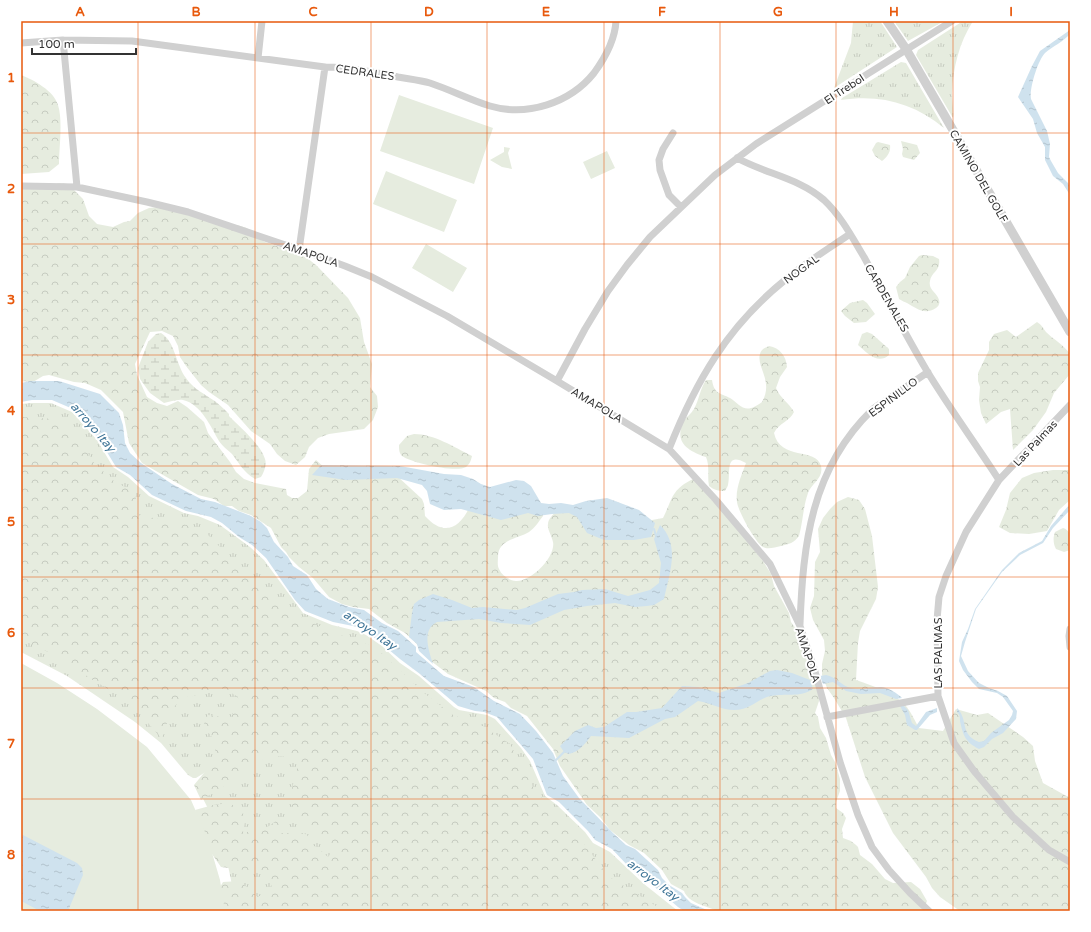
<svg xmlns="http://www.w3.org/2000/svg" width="1091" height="932" viewBox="0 0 1091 932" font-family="'Varela Round',sans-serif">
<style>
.grass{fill:url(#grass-tufts)}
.forest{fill:url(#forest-crowns)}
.wetland{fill:url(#wetland-marsh)}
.pitch{fill:#e6ecdf}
.water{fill:url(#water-ripples)}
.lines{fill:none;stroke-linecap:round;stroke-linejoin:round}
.stream{stroke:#cfe2ee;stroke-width:2}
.minor{stroke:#d0d0d0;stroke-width:7}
.tertiary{stroke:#d0d0d0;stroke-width:9}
.grid{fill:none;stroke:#e8590c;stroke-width:1;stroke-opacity:0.55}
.labels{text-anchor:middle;stroke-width:4;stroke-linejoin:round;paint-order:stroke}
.street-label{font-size:11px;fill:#333;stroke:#fff}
.water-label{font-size:12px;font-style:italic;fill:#3f7597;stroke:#fff}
.neatline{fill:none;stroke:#e8590c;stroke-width:1.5}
.grid-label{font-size:13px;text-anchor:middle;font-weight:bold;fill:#e8590c}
</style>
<defs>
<pattern id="grass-tufts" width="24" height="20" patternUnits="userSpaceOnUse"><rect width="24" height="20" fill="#e6ecdf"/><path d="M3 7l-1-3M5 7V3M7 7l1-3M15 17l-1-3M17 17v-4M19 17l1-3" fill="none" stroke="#c6cbc0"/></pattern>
<pattern id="forest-crowns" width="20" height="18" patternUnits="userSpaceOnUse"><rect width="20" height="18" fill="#e6ecdf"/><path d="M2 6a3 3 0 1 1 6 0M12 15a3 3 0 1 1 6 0" fill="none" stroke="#c6cbc0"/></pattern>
<pattern id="wetland-marsh" width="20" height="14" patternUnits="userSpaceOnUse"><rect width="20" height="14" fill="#e6ecdf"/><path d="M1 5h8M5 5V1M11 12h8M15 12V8" fill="none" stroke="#c6cbc0"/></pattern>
<pattern id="water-ripples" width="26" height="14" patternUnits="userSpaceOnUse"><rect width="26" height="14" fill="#cfe2ee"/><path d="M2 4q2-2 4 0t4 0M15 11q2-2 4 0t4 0" fill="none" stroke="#b2c2cd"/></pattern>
</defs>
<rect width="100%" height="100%" fill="#fff"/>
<!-- grass -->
<path class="grass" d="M 853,21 L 880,21 L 897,47 L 834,88 L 851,43 Z
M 894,21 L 944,21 L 908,41 Z
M 963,21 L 973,21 C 959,43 953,68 952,93 C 952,101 954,111 953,118 L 916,55 L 918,50 Z
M 901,62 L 906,63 L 944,128 C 914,103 880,94 841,100 L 842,98 Z
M 30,403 L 51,403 L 72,412 L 97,440 L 113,467 L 128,477 L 149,496 L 184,513 L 198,516 L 220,525 L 250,547 L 264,560 L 303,613 L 332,625 L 357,631 L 366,635 L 382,646 L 400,663 L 419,676 L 454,707 L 459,710 L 487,715 L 495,719 L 521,748 L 530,761 L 545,796 L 557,805 L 585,832 L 593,843 L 610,852 L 644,884 L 678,911 L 571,911 L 312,706 L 196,778 L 193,778 L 188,775 L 161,743 L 135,722 L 67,676 L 21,652 L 21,404 Z
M 306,719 L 353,867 L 236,911 C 232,881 226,850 214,822 C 210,811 204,801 199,791 Z"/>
<!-- forest -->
<path class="forest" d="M 21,75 C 34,80 54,91 58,105 C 63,120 59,149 59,164 L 49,172 L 21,174 Z
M 901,141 L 917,145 L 920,153 L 914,160 L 903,157 L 902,154 L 903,149 Z
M 878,142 L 890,145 C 891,152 887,157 882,161 L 875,156 L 872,150 L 876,143 Z
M 59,183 L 67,184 L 71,187 L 83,199 L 89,216 L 97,224 L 113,227 L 124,222 L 130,221 L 138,213 L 149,208 L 166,206 L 227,228 L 237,225 L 247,228 L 255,237 L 265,242 L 286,249 L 307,258 L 316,265 L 348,298 L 360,318 L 364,342 L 372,364 L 370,387 L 377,396 L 378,407 L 373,420 L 364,429 L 329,434 L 318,438 L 309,447 L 305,457 L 296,465 L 285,461 L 277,454 L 270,444 L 251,431 L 228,405 L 209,392 L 201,385 L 186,366 L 180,357 L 178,346 L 173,336 L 162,331 L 150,332 L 135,364 L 137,375 L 147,397 L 157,403 L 167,406 L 178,401 L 187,407 L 204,422 L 208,433 L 230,462 L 236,472 L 244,479 L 255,483 L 286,489 L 287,495 L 292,498 L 298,498 L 307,491 L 309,469 L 316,460 L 326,469 L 396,475 L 422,499 L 424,504 L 425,516 C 442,535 458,531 469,508 L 541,510 L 543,516 C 539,521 535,528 529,532 C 518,539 498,539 498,557 C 498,561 497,565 499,569 C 502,576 509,580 516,581 C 531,582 556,557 553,542 C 552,536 547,529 548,524 C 548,519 553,515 556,511 L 652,520 L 663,518 C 673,498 671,490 693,479 L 710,497 L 711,500 L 716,503 L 763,561 L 771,574 L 774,586 L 789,613 L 791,622 L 799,633 L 811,673 L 816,680 L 819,695 L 819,701 L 815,713 L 818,717 L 820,728 L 826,738 L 831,755 L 835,762 L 840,779 L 840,791 L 836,802 L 836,808 L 843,813 L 846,818 L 842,829 L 843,838 L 851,841 L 856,845 L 858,847 L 860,855 L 872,864 L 885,879 L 893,883 L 911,882 L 920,889 L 927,901 L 923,911 L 717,911 C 707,906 688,903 684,891 L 671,884 L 662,870 L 644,853 L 629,845 L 610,830 L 600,817 L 587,805 L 560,766 L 553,749 L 527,716 L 511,708 L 505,702 L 494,698 L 486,691 L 448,674 L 431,661 L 414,641 L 405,633 L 387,623 L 369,609 L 353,607 L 342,604 L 329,597 L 313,578 L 299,567 L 289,557 L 286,552 L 281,547 L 271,528 L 251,515 L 239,511 L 232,506 L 224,506 L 214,499 L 198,495 L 142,463 L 129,443 L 123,412 L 101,390 L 85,383 L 74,382 L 49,375 L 43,376 L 33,382 L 21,381 L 21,184 L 54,185 Z
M 922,255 L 933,256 L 939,259 C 941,271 931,272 930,281 C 928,290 937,292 939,300 C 940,303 939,306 936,308 C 925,315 917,309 907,303 C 905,302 902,301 899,299 L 896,287 L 900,282 L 905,278 L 910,267 L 919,256 Z
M 863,300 L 867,303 L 875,314 L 866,322 L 854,323 L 845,316 L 841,311 L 850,303 Z
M 1037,322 C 1042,325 1043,328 1046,332 C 1054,340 1063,344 1070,354 L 1070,374 L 1054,393 L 1046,412 L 1033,430 L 1013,450 L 1010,409 L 1001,412 L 986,424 L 981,413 L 979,400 L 980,387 L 978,381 L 978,373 L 989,350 L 989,342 L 994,334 L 1007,330 L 1016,337 Z
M 867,332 L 872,334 L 889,349 L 889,355 C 878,365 867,353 858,345 L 862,334 Z
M 769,346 C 780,348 786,356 787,367 L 780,377 L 776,388 C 780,398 789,403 794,412 C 790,421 779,423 774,433 C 780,461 816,447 821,466 C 824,478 811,484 808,493 C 803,507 803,522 799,536 C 794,543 789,544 781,546 C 775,547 768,550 763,547 C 755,542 738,511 737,502 C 735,489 742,474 746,463 C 724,451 731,473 728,485 C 728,486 726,489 725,491 C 718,491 714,490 709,486 C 707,476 710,466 706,457 C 688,451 673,442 684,421 C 686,417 691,414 694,409 C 699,400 700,389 706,380 L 712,380 C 714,394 720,393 730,398 C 738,403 743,412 754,407 C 757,405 760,404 762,402 C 774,381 756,367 760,354 C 761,349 765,348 769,346 Z
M 21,417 L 55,419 L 75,432 L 94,463 L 115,482 L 135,492 L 138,515 L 184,524 L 206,533 L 250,577 L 268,592 L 283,609 L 337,634 L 374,646 L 424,693 L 453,715 L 483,726 L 510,744 L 533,787 L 553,811 L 582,841 L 608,876 L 664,911 L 212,911 L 213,899 L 223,882 L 240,881 L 256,896 L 266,896 L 272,888 L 269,877 L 260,872 L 221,867 L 207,847 L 195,810 L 213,805 L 230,803 L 246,816 L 243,832 C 258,832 265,830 277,820 L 280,822 L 279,829 L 281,833 L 304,833 L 308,836 L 307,844 L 317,847 L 328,857 L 332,852 L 302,825 L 293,811 L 290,796 L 297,769 L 296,757 L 266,756 C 244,775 226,786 201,800 L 194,785 L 217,757 L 211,735 L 202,728 L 208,715 L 230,718 L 241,700 L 225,688 L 193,696 L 181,698 L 170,713 L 162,739 L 129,701 L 91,679 L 61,658 L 29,643 L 21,636 Z
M 414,434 C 434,434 454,447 472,456 C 471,460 470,464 466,467 C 456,473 412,463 402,456 C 399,453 399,449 399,445 L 407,436 Z
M 1053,470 L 1070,470 L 1070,500 L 1059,510 L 1047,531 L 1029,534 L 1010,533 L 999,527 L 1006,510 L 1010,493 L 1022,478 L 1034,473 Z
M 848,497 L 859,500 L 865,509 L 872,536 L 878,587 L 876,599 L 860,631 L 858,643 L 856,680 C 873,686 894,692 906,706 C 911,712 915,721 919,728 L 943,731 L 956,709 L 977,715 L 988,713 L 1023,737 L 1033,746 L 1035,761 L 1043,783 L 1070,798 L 1070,911 L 960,911 L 940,897 L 932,888 L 926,877 L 893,833 L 865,777 L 846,718 L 834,698 L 827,688 L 822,675 L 822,664 L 825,651 L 824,640 L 813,620 L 810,608 L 814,596 L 815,562 L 820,552 L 818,529 L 823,518 L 830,509 L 837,502 Z
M 1063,528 C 1073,531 1070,542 1070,550 L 1064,552 L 1056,549 C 1053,544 1053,537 1055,532 Z"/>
<!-- wetland -->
<path class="wetland" d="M 161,333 C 175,341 176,365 186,378 C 192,387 201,392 210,398 C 217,402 223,408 229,414 L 229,416 C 239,426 261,445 265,459 C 267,465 264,472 261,477 L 255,479 C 244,473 239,463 232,454 C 228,450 222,446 219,441 C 211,427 201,404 183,400 C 177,399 170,402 164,403 L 150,393 L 140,379 L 138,368 L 148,342 L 156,334 Z"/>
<!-- pitch -->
<path class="pitch" d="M 399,95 L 493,128 L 474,184 L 380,151 Z
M 504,147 L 510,148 L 508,153 L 512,169 L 502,167 L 490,160 L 504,152 Z
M 607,151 L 615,168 L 591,179 L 583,162 Z
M 386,171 L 457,200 L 444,232 L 373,204 Z
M 426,244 L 467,268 L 453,292 L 412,268 Z
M 21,663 L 57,683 L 97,709 L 147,747 L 191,800 L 208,839 L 220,880 L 225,911 L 21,911 Z"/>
<!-- water -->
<path class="water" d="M 1070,30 L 1070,34 C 1063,42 1053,46 1045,53 C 1038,60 1029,89 1031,99 L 1047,131 L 1050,144 L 1049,157 L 1051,161 L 1058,173 L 1070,185 L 1070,195 L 1063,184 L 1053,176 L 1045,160 L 1045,147 L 1037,133 L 1033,119 L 1018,97 L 1032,66 L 1040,51 Z
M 30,381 L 59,381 L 100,394 L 119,413 L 123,425 L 125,443 L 130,453 L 141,463 L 172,484 L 201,499 L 215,502 L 251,516 L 261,522 L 267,528 L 274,542 L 288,557 L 293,566 L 307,575 L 316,589 L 328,599 L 349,607 L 364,610 L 382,623 L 398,631 L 416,647 L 416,652 L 444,676 L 474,687 L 494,701 L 520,714 L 536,731 L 553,753 L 563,776 L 579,798 L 613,833 L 626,845 L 635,849 L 658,870 L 662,878 L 669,885 L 682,893 L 685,897 L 691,903 L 709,911 L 684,911 L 678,907 L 650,883 L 646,882 L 629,867 L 612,849 L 595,840 L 588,831 L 559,802 L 547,795 L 533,759 L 497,717 L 484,712 L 475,711 L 458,706 L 420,674 L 400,659 L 370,634 L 358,627 L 333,622 L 305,611 L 295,600 L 266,558 L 252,545 L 239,537 L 222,523 L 211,517 L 186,511 L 152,495 L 130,475 L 116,467 L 99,439 L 73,409 L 52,400 L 32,400 L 21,402 L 21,383 Z
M 321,465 L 400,466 L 444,474 L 461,475 L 473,479 L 481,484 L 490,487 L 516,480 L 524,481 L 531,486 L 541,503 L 549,504 L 561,503 L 573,505 L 586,501 L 607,498 L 639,510 L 655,523 L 651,537 L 634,540 L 604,540 L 587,533 L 577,517 L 569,513 L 552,514 L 538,516 L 528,513 L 501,520 L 461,509 L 444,510 L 430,504 L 427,491 L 422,485 L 397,478 L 346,480 L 312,475 Z
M 1070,504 L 1070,510 L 1053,528 L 1043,543 L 1020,555 L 1002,572 L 976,609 L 965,642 L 961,656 L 968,671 L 979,683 L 989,688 L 998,691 L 1007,696 L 1017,711 L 1016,719 L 1003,733 L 992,739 L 984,747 L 979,749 C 965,742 963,735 960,721 C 960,717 960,715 957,712 L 957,708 C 969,720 959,734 979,742 L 984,741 L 991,733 L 1009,720 L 1012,715 L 1013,711 L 1003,697 L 997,693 L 979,689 L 972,682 L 963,670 L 959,661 L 962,642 L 968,629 L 975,609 L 1002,570 L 1019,553 L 1042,541 L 1051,526 Z
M 660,525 C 681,545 669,575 664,599 L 654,605 L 647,606 L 635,607 L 615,603 L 587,606 L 564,610 L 530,625 L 501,623 L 479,619 L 437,622 C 421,630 429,651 433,664 L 419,651 L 417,644 L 409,637 L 412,613 L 414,604 L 419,600 L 433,594 L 452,600 L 472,608 L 483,607 L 517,610 L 525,608 L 558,594 L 574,592 L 582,590 L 605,589 L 628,596 L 650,590 L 659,583 L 661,563 L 654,539 Z
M 777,670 L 792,673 L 810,680 L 813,689 C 800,698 785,693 771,696 C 756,699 751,710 734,710 C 722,710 711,703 698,701 L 675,717 L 665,719 L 629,738 L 591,736 C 584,745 580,751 569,754 L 564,752 L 560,746 L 575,731 L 588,725 L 596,728 L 604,727 L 627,712 L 636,712 L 662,708 L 682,686 L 698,687 L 719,693 L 748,683 L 770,671 Z
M 826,675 C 836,677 842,686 851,688 C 861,691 870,687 880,687 C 885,686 898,693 902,698 L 896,699 L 880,693 L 861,694 L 846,691 L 833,682 L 823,684 L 820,676 Z
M 902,704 L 908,710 L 912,723 L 916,726 L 926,712 L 937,708 L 937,712 L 930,715 L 917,730 L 915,730 L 907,725 L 905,715 L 900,706 Z
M 21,834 L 77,863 L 82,868 L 83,875 L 68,911 L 40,911 L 21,901 Z"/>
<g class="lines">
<!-- stream -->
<path class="stream" d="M 654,529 L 656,536
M 555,761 L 565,751"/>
<!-- minor -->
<path class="minor" d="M 63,40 L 132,41 L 325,67 C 350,67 374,72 398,77 C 409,79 420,80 430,83 C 451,90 470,100 490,106 C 527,117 570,103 594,73 C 605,58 615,40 616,21
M 21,43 L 63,40 L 77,187
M 258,58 L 262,21
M 673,133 L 663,149 L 659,160 L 660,170 L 669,195 L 681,207
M 737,158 C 766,174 799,178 824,200 C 841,216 852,237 864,257 C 885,295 905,334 927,371 C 950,409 976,444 999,480
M 21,186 L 77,187 L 147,202 L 188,212 L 318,256 L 345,266 L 372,277 L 447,316 L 557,381 L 669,449 L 716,500 L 770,564 L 800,626 L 814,668 L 840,762 L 858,815 L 872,847 L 889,870 L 910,893 L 929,911
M 299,250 L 325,67
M 557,381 L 585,329 L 608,291 L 627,265 L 650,237 L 715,175 L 756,144 L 952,21
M 1070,405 L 999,480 L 966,532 L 946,576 L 939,597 L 937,620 L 938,696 L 954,743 L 974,771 L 1013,817 L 1049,850 L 1070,862
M 669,449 C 696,381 727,327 785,280 C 805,263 828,249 850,234
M 800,624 C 803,544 811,469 872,410 C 877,405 884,402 890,398 C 903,389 915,381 928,372
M 1070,629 L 1069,636 L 1070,647
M 827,717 L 938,696"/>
<!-- tertiary -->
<path class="tertiary" d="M 887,21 L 906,49 L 1070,332"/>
</g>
<!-- grid -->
<path class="grid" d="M 138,21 L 138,911M 255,21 L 255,911M 371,21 L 371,911M 487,21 L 487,911M 604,21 L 604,911M 720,21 L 720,911M 836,21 L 836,911M 953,21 L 953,911M 21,133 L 1070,133M 21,244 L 1070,244M 21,355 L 1070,355M 21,466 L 1070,466M 21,577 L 1070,577M 21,688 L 1070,688M 21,799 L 1070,799"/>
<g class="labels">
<!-- street labels -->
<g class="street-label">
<text transform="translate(365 72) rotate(8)" y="4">CEDRALES</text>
<text transform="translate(844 89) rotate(-33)" y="4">El Trebol</text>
<text transform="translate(979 176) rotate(60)" y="4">CAMINO DEL GOLF</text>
<text transform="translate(311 254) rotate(19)" y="4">AMAPOLA</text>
<text transform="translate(801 269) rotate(-36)" y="4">NOGAL</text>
<text transform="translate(887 298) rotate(60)" y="4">CARDENALES</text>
<text transform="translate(893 397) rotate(-37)" y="4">ESPINILLO</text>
<text transform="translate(597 405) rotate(31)" y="4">AMAPOLA</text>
<text transform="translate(1035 443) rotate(-47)" y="4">Las Palmas</text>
<text transform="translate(938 653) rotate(-90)" y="4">LAS PALMAS</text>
<text transform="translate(808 655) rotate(72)" y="4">AMAPOLA</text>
</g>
<!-- water labels -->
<g class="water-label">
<text transform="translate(93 427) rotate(49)" y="4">arroyo Itay</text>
<text transform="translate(370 630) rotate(34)" y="4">arroyo Itay</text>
<text transform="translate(653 880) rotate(37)" y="4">arroyo Itay</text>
</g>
</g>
<!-- border -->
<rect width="1091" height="932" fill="none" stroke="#ffffff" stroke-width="44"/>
<!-- scale -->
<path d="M32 48v6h104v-6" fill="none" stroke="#333333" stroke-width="2"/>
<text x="38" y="48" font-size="12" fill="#333333" stroke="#ffffff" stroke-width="3" paint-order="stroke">100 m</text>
<rect x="22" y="22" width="1047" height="888" class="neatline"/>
<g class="grid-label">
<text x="80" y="16">A</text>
<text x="196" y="16">B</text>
<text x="313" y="16">C</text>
<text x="429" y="16">D</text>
<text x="546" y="16">E</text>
<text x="662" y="16">F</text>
<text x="778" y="16">G</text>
<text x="894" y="16">H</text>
<text x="1011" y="16">I</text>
<text x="11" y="82">1</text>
<text x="11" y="193">2</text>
<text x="11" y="304">3</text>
<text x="11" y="415">4</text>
<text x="11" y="526">5</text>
<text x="11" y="637">6</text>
<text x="11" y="748">7</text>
<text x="11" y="859">8</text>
</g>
</svg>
